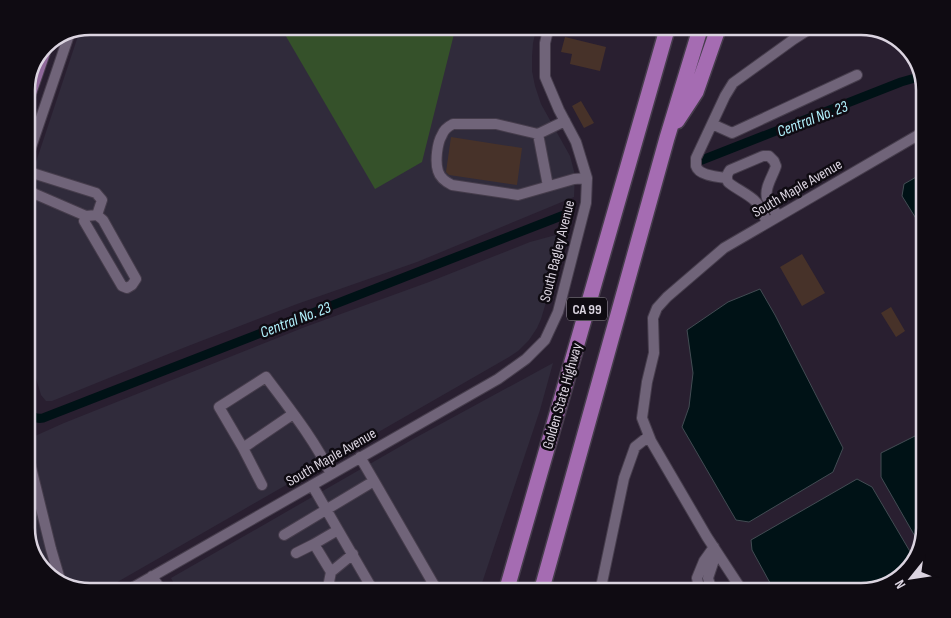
<svg xmlns="http://www.w3.org/2000/svg" width="951" height="618" viewBox="0 0 951 618" font-family="'Sofia Sans Condensed',sans-serif">
<style>
.commercial{fill:#302b3b}
.green{fill:#35512a}
.water{fill:#001216;stroke:#424c53}
.lines{fill:none;stroke-linecap:round;stroke-linejoin:round}
.stream{stroke:#424c53;stroke-width:2.5}
.canal{stroke:#001216;stroke-width:9}
.building{fill:#473229}
.minor-casing{stroke:#463d4c;stroke-width:12}
.major-casing{stroke:#463d4c;stroke-width:16}
.highway-casing{stroke:#463d4c;stroke-width:18}
.minor{stroke:#706479;stroke-width:10}
.major{stroke:#90699b;stroke-width:14}
.highway{stroke:#a56cb2;stroke-width:15}
.labels{text-anchor:middle;stroke-width:5;stroke-linejoin:round;paint-order:stroke}
.shield{fill:#0f0b12;stroke:#9e98a2;stroke-width:1}
.shield-label{font-size:14px;font-weight:bold;fill:#dbd4e0}
.street-label{font-size:15px;fill:#dbd4e0;stroke:#0f0b12}
.water-label{font-size:16px;font-style:italic;fill:#b1f1fc;stroke:#0f0b12}
.rim{fill:none;stroke:#dbd4e0;stroke-width:2.5}
</style>
<rect width="100%" height="100%" fill="#291f30"/>
<!-- commercial -->
<path class="commercial" d="M 90,26 L 537,26 L 533,43 L 532,57 L 532,71 L 535,86 L 541,104 L 570,156 L 575,175 L 574,197 L 417,262 L 297,304 L 183,348 L 52,401 L 46,401 L 41,395 L 34,372 L 26,338 L 26,192 L 80,30 Z
M 567,232 L 541,319 L 537,328 L 529,340 L 518,351 L 509,357 L 100,592 L 90,592 L 55,581 L 35,560 L 26,532 L 26,440 L 64,423 L 305,327 L 429,282 L 530,242 Z
M 553,363 L 540,410 L 479,592 L 178,592 L 171,578 L 415,438 Z"/>
<!-- green -->
<path class="green" d="M 280,26 L 456,26 L 422,162 L 375,189 Z"/>
<!-- water -->
<path class="water" d="M 925,172 L 925,233 L 902,196 L 904,184 Z
M 760,289 L 775,315 L 843,448 L 833,472 L 749,522 L 736,520 L 682,427 L 689,407 L 693,373 L 687,330 L 728,302 Z
M 925,431 L 925,528 L 920,545 L 881,477 L 881,453 Z
M 857,479 L 872,487 L 915,560 L 914,563 L 893,583 L 861,592 L 775,592 L 752,550 L 751,540 Z"/>
<g class="lines">
<!-- stream -->
<path class="stream" d="M 29,423 L 32,417
M 26,473 L 39,520
M 53,574 L 55,581"/>
<!-- canal -->
<path class="canal" d="M 702,160 L 901,82 L 922,76
M 26,406 C 30,414 33,420 43,418 L 569,213"/>
</g>
<!-- building -->
<path class="building" d="M 614,26 L 622,26 L 619,36 L 612,34 Z
M 565,37 L 606,47 L 600,71 L 570,64 L 572,54 L 561,52 Z
M 581,101 L 594,123 L 584,128 L 572,106 Z
M 451,137 L 522,148 L 517,185 L 449,175 L 446,172 Z
M 802,254 L 825,293 L 802,306 L 780,267 Z
M 891,307 L 905,331 L 896,337 L 881,313 Z"/>
<g class="lines">
<!-- minor casing -->
<g class="minor-casing">
<path id="minor" d="M 565,121 L 538,134 L 496,124 L 453,124 C 449,126 444,129 442,135 C 437,143 435,162 438,171 C 440,178 446,182 452,185 L 518,195 L 574,179 L 587,178
M 712,124 L 732,133 L 857,75
M 538,134 L 548,186
M 26,162 L 69,35
M 26,171 L 96,193 L 102,200 L 97,215
M 727,178 C 719,177 699,176 696,166 C 696,166 696,158 696,158 L 725,96 L 733,83 L 794,39 L 808,30 L 828,26
M 26,190 L 86,216 L 97,215 L 103,220 L 136,279 L 132,285 L 127,288 L 122,286 L 84,221 L 86,216
M 767,223 C 764,215 761,206 755,201 C 750,195 731,186 728,182 C 726,177 727,174 730,170 L 763,156 L 769,156 L 774,161 L 776,166 C 773,176 764,188 767,198 C 769,204 775,211 778,216
M 26,447 L 51,549 L 61,583
M 243,448 L 293,414
M 374,481 L 438,592
M 262,485 L 243,448 L 219,407 L 266,377 C 289,408 314,439 331,474
M 312,485 L 374,592
M 284,535 L 374,481 L 360,457
M 296,553 L 314,544
M 331,572 L 314,544 L 338,530
M 152,576 L 162,592
M 125,592 L 498,379 L 526,359 L 545,340 L 558,312 L 586,203 L 587,178 L 576,142 L 559,110 L 545,77 L 545,43 L 549,26
M 327,592 L 331,572 L 353,554
M 600,592 L 624,478 L 635,447 L 649,436
M 700,592 L 697,578 L 704,561 L 714,547
M 712,592 L 708,578 L 715,557 L 714,548
M 743,592 L 707,537 L 651,441 L 642,418 L 647,382 L 654,353 L 653,318 L 657,308 L 667,297 L 724,248 L 925,131"/>
</g>
<!-- major casing -->
<g class="major-casing">
<path id="major" d="M 26,102 L 46,44"/>
</g>
<!-- highway casing -->
<g class="highway-casing">
<path id="highway" d="M 677,121 L 696,92 L 719,26
M 506,592 L 668,26
M 541,592 L 667,138 L 701,26"/>
</g>
<!-- minor -->
<use href="#minor" class="minor"/>
<!-- major -->
<use href="#major" class="major"/>
<!-- highway -->
<use href="#highway" class="highway"/>
</g>
<g class="labels">
<!-- shield labels -->
<rect class="shield" x="567" y="297.5" width="40" height="23" rx="4"/>
<g class="shield-label">
<text x="587" y="314">CA 99</text>
</g>
<!-- street labels -->
<g class="street-label">
<text transform="translate(797 188) rotate(-30)" y="5">South Maple Avenue</text>
<text transform="translate(557 251) rotate(-76)" y="5">South Bagley Avenue</text>
<text transform="translate(562 396) rotate(-74)" y="5">Golden State Highway</text>
<text transform="translate(331 457) rotate(-30)" y="5">South Maple Avenue</text>
</g>
<!-- water labels -->
<g class="water-label">
<text transform="translate(812 118) rotate(-21)" y="6">Central No. 23</text>
<text transform="translate(295 319) rotate(-21)" y="6">Central No. 23</text>
</g>
</g>
<!-- crop -->
<path d="M0 0H951V618H0ZM90 35H861A55 55 0 0 1 916 90V528A55 55 0 0 1 861 583H90A55 55 0 0 1 35 528V90A55 55 0 0 1 90 35Z" fill="#0f0b12" fill-rule="evenodd"/>
<path class="rim" d="M90 35H861A55 55 0 0 1 916 90V528A55 55 0 0 1 861 583H90A55 55 0 0 1 35 528V90A55 55 0 0 1 90 35Z"/>
<!-- north arrow -->
<g transform="translate(911 578) rotate(240)" stroke="#0f0b12" stroke-width="4" paint-order="stroke">
<path d="M0-4L9 19L0 12L-9 19Z" fill="#dbd4e0"/>
<text y="-8" font-size="14" font-weight="bold" text-anchor="middle" fill="#dbd4e0">N</text>
</g>
</svg>
